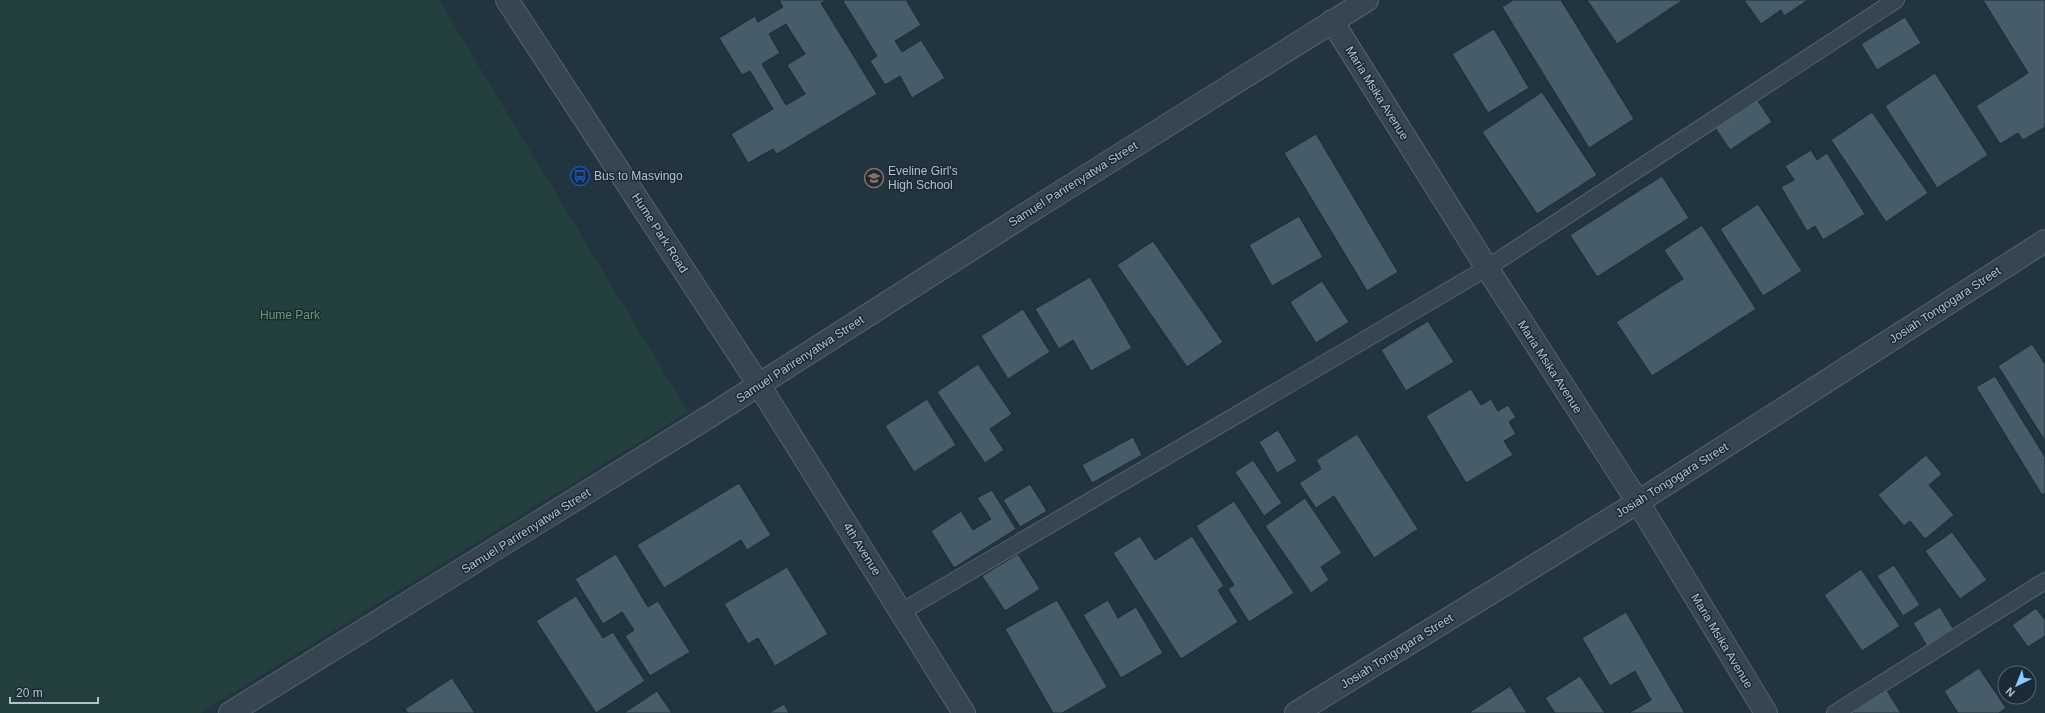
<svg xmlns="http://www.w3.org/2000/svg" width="2045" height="713" viewBox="0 0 2045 713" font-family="Arial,sans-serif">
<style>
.green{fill:#23403e}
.building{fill:#475c69;stroke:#1d2c36;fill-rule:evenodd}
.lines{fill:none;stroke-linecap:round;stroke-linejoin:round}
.service-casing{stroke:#54636d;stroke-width:18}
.minor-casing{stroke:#54636d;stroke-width:24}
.tertiary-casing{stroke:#54636d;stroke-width:24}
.service{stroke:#36454f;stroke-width:16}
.minor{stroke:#36454f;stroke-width:22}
.tertiary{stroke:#36454f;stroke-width:22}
.labels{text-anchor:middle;stroke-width:3;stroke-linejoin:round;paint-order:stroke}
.street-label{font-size:12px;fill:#b2c0ca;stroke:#1b2a34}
.poi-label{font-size:12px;fill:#b2c0ca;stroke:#1b2a34;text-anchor:start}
.park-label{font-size:12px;fill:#669d68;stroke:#1b2a34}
</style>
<rect width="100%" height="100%" fill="#21343f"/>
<!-- green -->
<path class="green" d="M 0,0 L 439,0 L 688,412 L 200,713 L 0,713 Z"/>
<!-- building -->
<path class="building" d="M 779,0 L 827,0 L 821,3 L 877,94 L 777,154 L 773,149 L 748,163 L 731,134 L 773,109 L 750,71 L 742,75 L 719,38 L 755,16 L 758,22 L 783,7 ZM 786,24 L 805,54 L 787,65 L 805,94 L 786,105 L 762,64 L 780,53 L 769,34 Z
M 845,0 L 906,0 L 921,25 L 895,41 L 902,52 L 921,40 L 945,78 L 912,98 L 900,76 L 885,85 L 870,61 L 877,56 L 843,1 Z
M 1513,0 L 1561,0 L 1634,119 L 1589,148 L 1502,7 Z
M 1587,0 L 1683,0 L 1617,44 Z
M 1744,0 L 1808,0 L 1784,16 L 1781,10 L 1761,24 Z
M 1983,0 L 2045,0 L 2045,127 L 2023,140 L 2018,133 L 2000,144 L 1976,106 L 2028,73 Z
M 1905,17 L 1921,43 L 1877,70 L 1861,44 Z
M 1494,29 L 1529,88 L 1488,113 L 1452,54 Z
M 1935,73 L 1988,155 L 1937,188 L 1885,106 Z
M 1542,92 L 1597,175 L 1537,214 L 1482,132 Z
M 1756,98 L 1772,122 L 1730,150 L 1714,126 Z
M 1872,112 L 1928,193 L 1886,222 L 1831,140 Z
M 1316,134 L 1398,272 L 1367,291 L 1284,153 Z
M 1811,150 L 1817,160 L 1827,153 L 1865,214 L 1823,240 L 1815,226 L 1807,231 L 1781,187 L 1794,180 L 1785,166 Z
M 1662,176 L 1689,218 L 1597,277 L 1570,235 Z
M 1758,204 L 1802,271 L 1763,296 L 1720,229 Z
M 1299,216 L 1323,257 L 1272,286 L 1249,245 Z
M 1702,225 L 1756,309 L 1652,376 L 1616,322 L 1683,279 L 1664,250 Z
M 1153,241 L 1223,342 L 1187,367 L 1117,265 Z
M 1090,277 L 1132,348 L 1091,371 L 1073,340 L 1059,349 L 1035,309 Z
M 1322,281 L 1349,322 L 1316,343 L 1290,302 Z
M 1023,309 L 1050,352 L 1008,379 L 981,336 Z
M 1428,321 L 1454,362 L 1406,391 L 1381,350 Z
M 2032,344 L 2045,364 L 2045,441 L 1998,366 Z
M 978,364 L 1012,414 L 990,429 L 1004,450 L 985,463 L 937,392 Z
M 1995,376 L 2045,457 L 2045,493 L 2042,495 L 1976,387 Z
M 1471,389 L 1481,405 L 1491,399 L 1498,411 L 1508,405 L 1516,417 L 1509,422 L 1516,434 L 1504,441 L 1513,455 L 1466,483 L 1426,416 Z
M 927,399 L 956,445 L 914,472 L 885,426 Z
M 1278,430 L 1297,461 L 1277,473 L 1259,442 Z
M 1357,434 L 1418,529 L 1374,558 L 1334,496 L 1316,508 L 1299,483 L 1321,469 L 1316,460 Z
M 1133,437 L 1142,455 L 1092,483 L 1082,465 Z
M 1926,455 L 1942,474 L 1929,485 L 1954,515 L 1925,539 L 1910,521 L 1904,526 L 1878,495 Z
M 1253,460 L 1282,503 L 1264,516 L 1235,472 Z
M 739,483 L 771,535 L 747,550 L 741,540 L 664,588 L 637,545 Z
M 1030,484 L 1047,511 L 1020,527 L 1003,500 Z
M 992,490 L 1016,529 L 954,568 L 931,531 L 961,511 L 973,530 L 991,519 L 977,498 Z
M 1305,498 L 1342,553 L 1321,567 L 1329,580 L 1311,593 L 1265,526 Z
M 1234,501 L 1294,593 L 1249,622 L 1228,589 L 1234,585 L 1196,526 Z
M 1952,532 L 1987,580 L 1960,599 L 1925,551 Z
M 1140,536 L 1155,560 L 1192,536 L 1224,586 L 1218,590 L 1238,622 L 1181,659 L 1113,553 Z
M 616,554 L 648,607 L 658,601 L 690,652 L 650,676 L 625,636 L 634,630 L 622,612 L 603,624 L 575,579 Z
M 1018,554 L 1040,589 L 1005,611 L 982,576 Z
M 1894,565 L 1920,605 L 1903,616 L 1877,576 Z
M 787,567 L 828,634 L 775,666 L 758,638 L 748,644 L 724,604 Z
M 1861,569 L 1900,626 L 1862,651 L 1824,595 Z
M 576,596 L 603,638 L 613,632 L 645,681 L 596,713 L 536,621 Z
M 1057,600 L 1107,687 L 1062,713 L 1053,713 L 1005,629 Z
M 1108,600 L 1118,618 L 1136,607 L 1163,653 L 1121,678 L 1083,615 Z
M 1940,607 L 1954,630 L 1927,646 L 1913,623 Z
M 2036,608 L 2045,620 L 2045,636 L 2028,647 L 2012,625 Z
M 1626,612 L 1685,713 L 1629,713 L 1651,700 L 1635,671 L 1610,686 L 1582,638 Z
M 1979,668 L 2006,708 L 1999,713 L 1958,713 L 1944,691 Z
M 1580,676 L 1605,713 L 1555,713 L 1545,698 Z
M 452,678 L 475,713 L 408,713 L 405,709 Z
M 1510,686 L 1527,713 L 1471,713 L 1470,712 Z
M 1886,689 L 1901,713 L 1850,713 L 1849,712 Z
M 657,691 L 672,713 L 624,713 Z
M 784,704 L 789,713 L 769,713 Z"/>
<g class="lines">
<!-- service casing -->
<g class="service-casing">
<path id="service" d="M 901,612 L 1487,268 L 1896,0
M 1835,713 L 2045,581"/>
</g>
<!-- minor casing -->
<g class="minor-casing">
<path id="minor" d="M 507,0 L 759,385 L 964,713
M 1332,21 L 1487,268 L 1638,502 L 1766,713
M 1296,713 L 1638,502 L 2045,241"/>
</g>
<!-- tertiary casing -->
<g class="tertiary-casing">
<path id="tertiary" d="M 230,713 L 710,416 L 1045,202 L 1367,0"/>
</g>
<!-- service -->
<use href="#service" class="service"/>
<!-- minor -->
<use href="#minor" class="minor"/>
<!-- tertiary -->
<use href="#tertiary" class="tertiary"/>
</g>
<!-- icons -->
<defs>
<g id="bus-ring" transform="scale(1)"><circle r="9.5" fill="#1b2a34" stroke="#1a4fb4" stroke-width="1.5"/><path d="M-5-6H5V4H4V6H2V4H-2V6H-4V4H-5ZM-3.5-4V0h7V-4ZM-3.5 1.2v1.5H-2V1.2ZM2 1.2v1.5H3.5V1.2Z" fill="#1a4fb4"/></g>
<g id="school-ring" transform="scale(1)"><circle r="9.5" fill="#1b2a34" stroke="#8d6e63" stroke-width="1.5"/><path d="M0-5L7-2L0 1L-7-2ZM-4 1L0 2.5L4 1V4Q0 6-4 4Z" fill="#8d6e63"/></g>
</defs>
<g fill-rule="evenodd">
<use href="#bus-ring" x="580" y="176"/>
<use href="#school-ring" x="874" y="178"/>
</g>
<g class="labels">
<!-- street labels -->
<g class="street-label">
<text transform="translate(1377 93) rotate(58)" y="4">Maria Msika Avenue</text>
<text transform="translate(1073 184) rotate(-32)" y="4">Samuel Parirenyatwa Street</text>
<text transform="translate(660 233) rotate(57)" y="4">Hume Park Road</text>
<text transform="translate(1945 305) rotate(-33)" y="4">Josiah Tongogara Street</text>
<text transform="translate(800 359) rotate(-33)" y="4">Samuel Parirenyatwa Street</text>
<text transform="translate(1550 367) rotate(57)" y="4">Maria Msika Avenue</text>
<text transform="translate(1672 480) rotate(-32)" y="4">Josiah Tongogara Street</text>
<text transform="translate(526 531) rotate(-32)" y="4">Samuel Parirenyatwa Street</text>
<text transform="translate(862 549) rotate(58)" y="4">4th Avenue</text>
<text transform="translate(1722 641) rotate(59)" y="4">Maria Msika Avenue</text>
<text transform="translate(1397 651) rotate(-32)" y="4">Josiah Tongogara Street</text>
</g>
<!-- poi labels -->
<g class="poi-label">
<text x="888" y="175">Eveline Girl's<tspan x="888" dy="14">High School</tspan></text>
<text x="594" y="180">Bus to Masvingo</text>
</g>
<!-- park labels -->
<g class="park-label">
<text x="290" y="319">Hume Park</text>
</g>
</g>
<!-- north arrow -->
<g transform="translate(2017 685) rotate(223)"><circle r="19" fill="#1b2a34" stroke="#576670"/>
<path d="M0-3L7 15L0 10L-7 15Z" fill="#82ccff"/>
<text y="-6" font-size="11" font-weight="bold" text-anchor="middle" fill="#b2c0ca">N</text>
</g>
<!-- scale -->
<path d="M10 697v6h88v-6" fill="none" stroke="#b2c0ca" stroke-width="2"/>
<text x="16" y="697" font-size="12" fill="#b2c0ca" stroke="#1b2a34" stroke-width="3" paint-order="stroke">20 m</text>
</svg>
